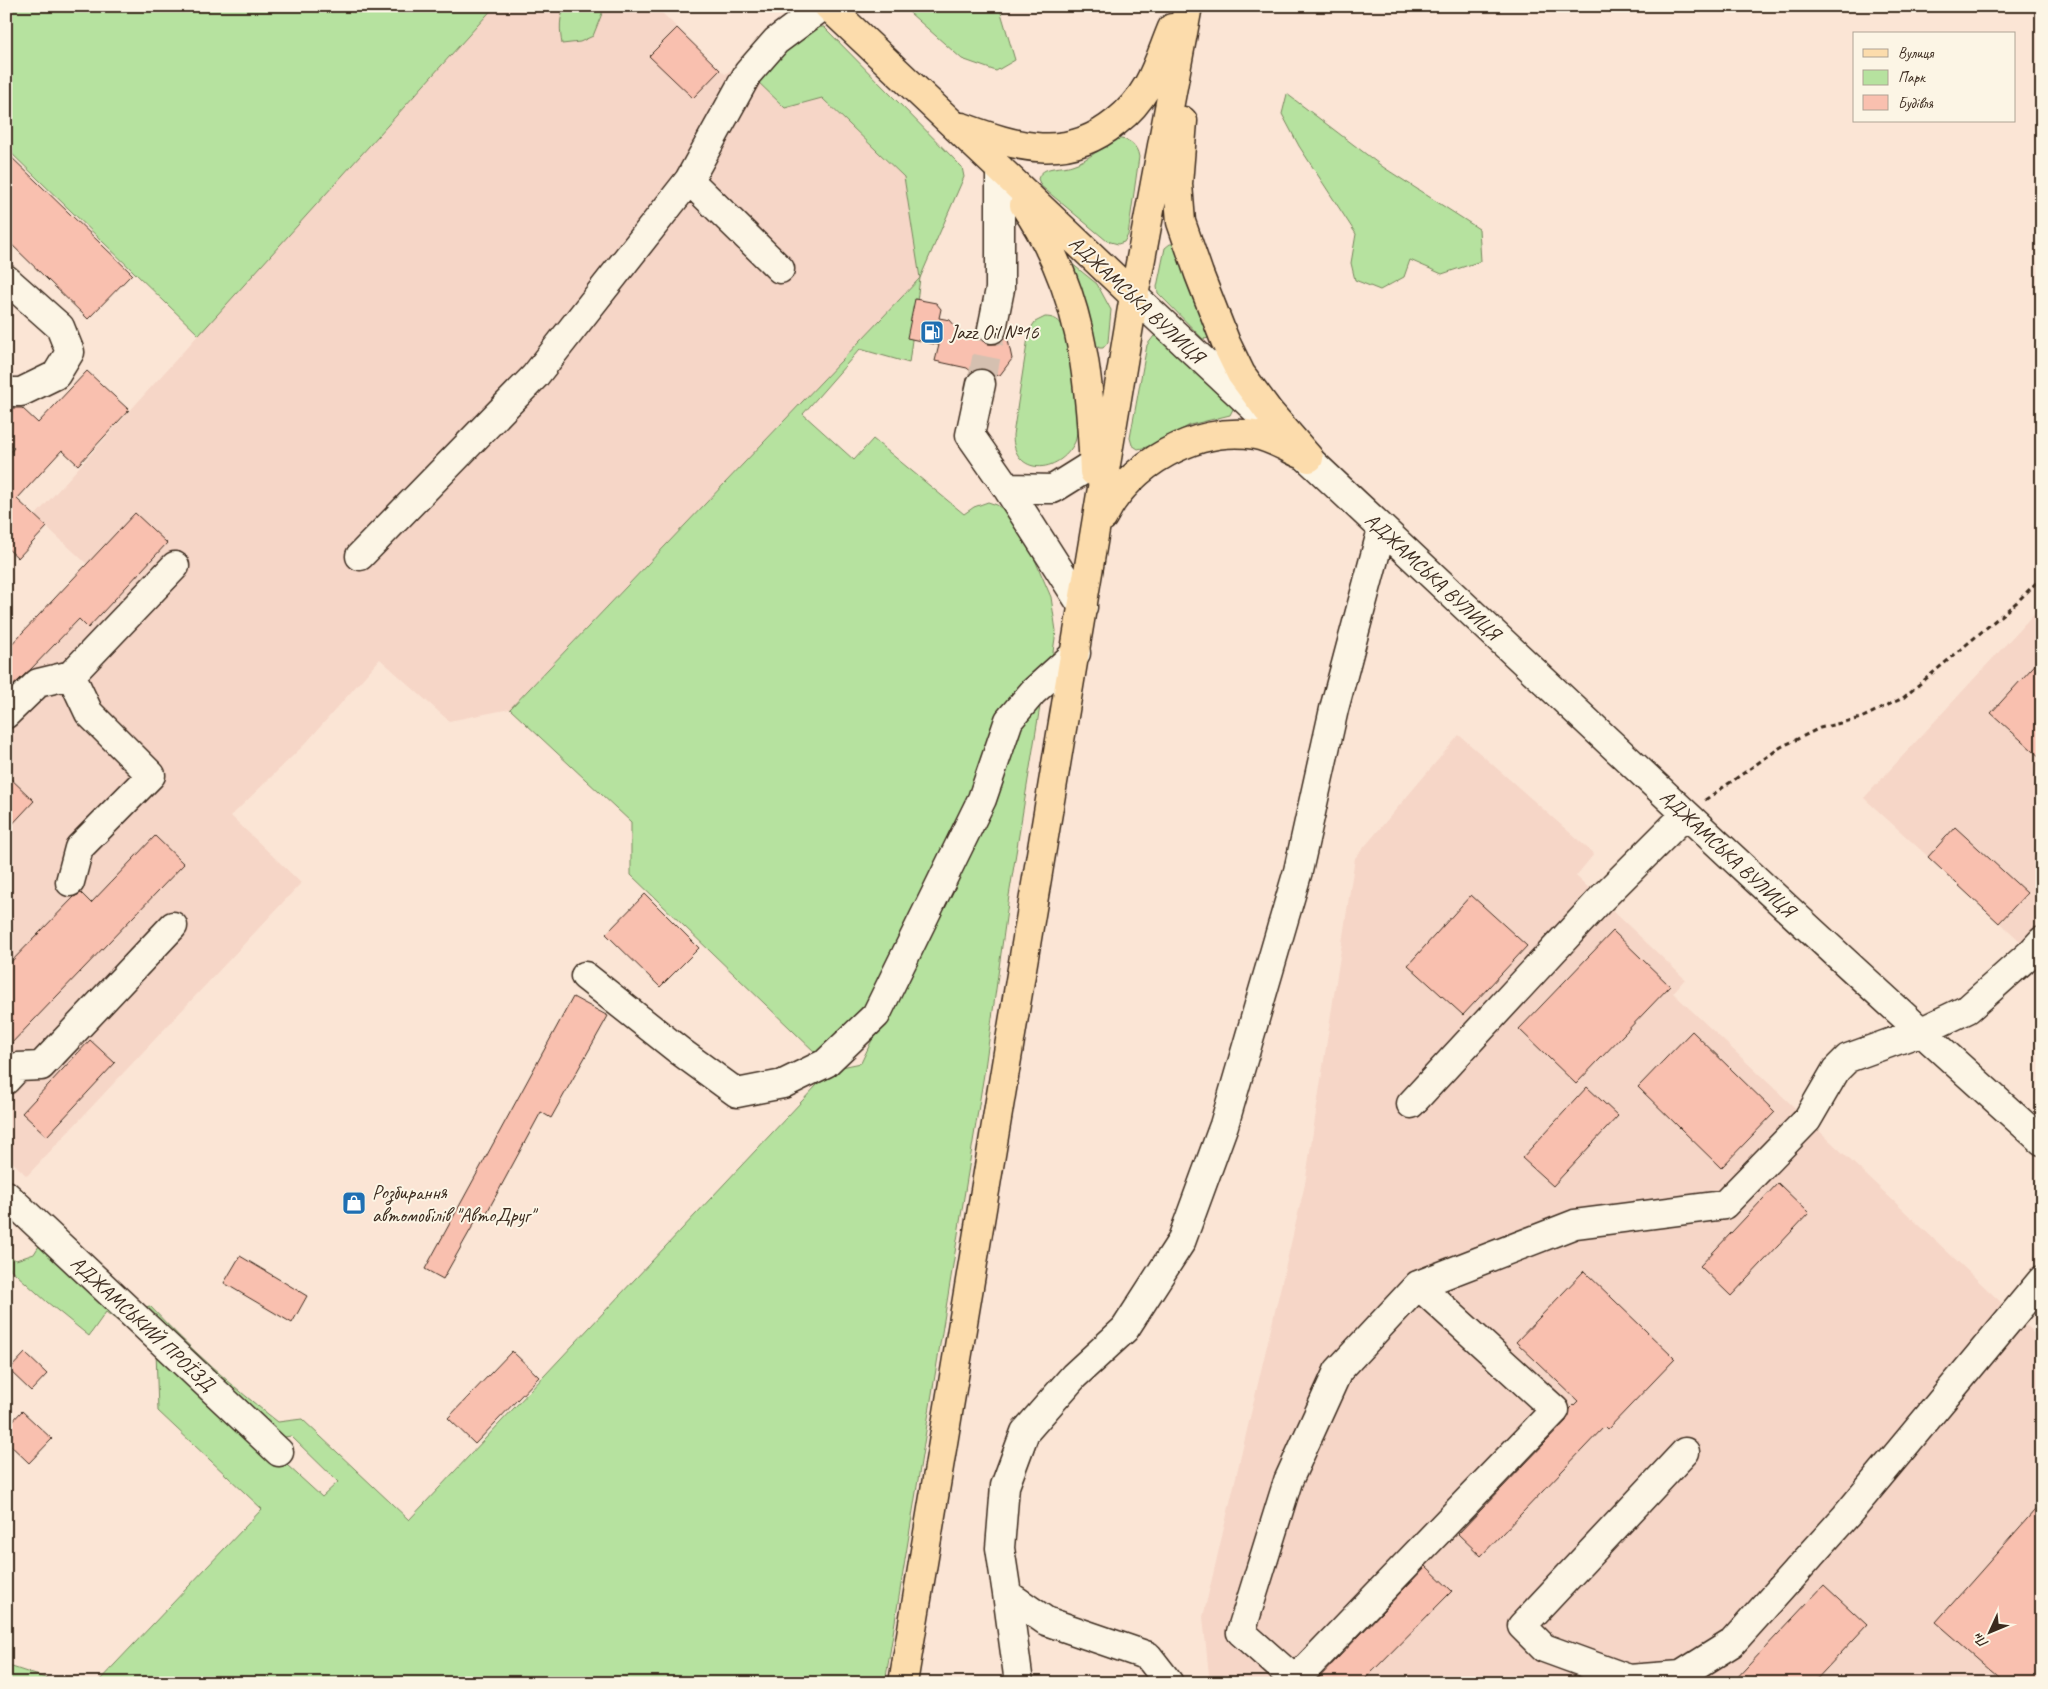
<svg xmlns="http://www.w3.org/2000/svg" width="2048" height="1689" viewBox="0 0 2048 1689" font-family="Caveat,sans-serif">
<style>
.built{fill:#f6d6c7}
.green{fill:#b6e29f;stroke:#78865e}
.building{fill:#f9c0af;stroke:#3b2a1e}
.lines{fill:none;stroke-linecap:round;stroke-linejoin:round}
.minor-tunnel{stroke:#d5c0b0;stroke-width:28;stroke-dasharray:28 14;stroke-linecap:butt}
.minor-casing{stroke:#3b2a1e;stroke-width:31}
.major-casing{stroke:#3b2a1e;stroke-width:31}
.path{stroke:#3b2a1e;stroke-width:3;stroke-dasharray:5 4;stroke-linecap:butt}
.minor{stroke:#fcf5e5;stroke-width:28}
.major{stroke:#fcdcac;stroke-width:28}
.labels{text-anchor:middle;stroke-width:4;stroke-linejoin:round;paint-order:stroke}
.street-label{font-size:20px;fill:#3b2a1e;stroke:#fcf5e5}
.poi-label{font-size:20px;fill:#3b2a1e;stroke:#fcf5e5;text-anchor:start}
</style>
<rect width="100%" height="100%" fill="#fbe5d5"/>
<filter id="ink" filterUnits="userSpaceOnUse"><feTurbulence type="fractalNoise" baseFrequency=".02" numOctaves="2"/><feDisplacementMap in="SourceGraphic" scale="10" xChannelSelector="R" yChannelSelector="G"/><feConvolveMatrix kernelMatrix="1 2 1 2 8 2 1 2 1" color-interpolation-filters="sRGB"/></filter>
<g filter="url(#ink)">
<!-- built -->
<path class="built" d="M 495,6 L 655,6 L 725,74 L 739,64 L 785,108 L 822,98 L 904,177 L 920,278 L 510,709 L 449,721 L 380,659 L 306,743 L 231,816 L 301,883 L 27,1176 L 6,1156 L 6,1099 L 10,1095 L 6,1092 L 6,650 L 87,564 L 35,516 Z
M 2042,605 L 2042,961 L 1864,798 Z
M 1459,735 L 1594,854 L 1576,876 L 1685,979 L 1673,993 L 2042,1341 L 2042,1683 L 1220,1683 L 1209,1675 L 1203,1617 L 1305,1184 L 1355,858 Z"/>
<!-- green -->
<path class="green" d="M 6,6 L 495,6 L 199,335 L 6,148 Z
M 567,6 L 605,6 L 593,36 L 580,42 L 562,44 C 560,32 558,15 567,6 Z
M 902,6 L 999,6 L 1015,60 L 996,71 L 962,59 Z
M 811,27 L 824,27 L 962,167 L 964,177 L 920,278 L 909,363 L 860,349 L 803,414 L 854,460 L 873,439 L 964,514 L 974,507 L 988,502 L 997,505 L 1012,516 L 1032,553 L 1051,597 L 1056,631 L 1052,659 L 969,802 L 866,1011 L 819,1056 L 631,875 L 631,822 L 510,709 L 920,278 L 904,177 L 822,98 L 785,108 L 754,78 Z
M 1287,94 L 1383,167 L 1479,229 L 1481,261 L 1442,274 L 1410,260 L 1404,277 L 1380,290 L 1355,280 L 1351,263 L 1356,234 L 1299,146 L 1282,114 Z
M 1116,139 C 1128,138 1137,144 1139,157 L 1128,235 L 1124,242 L 1118,244 L 1107,241 L 1041,186 L 1038,179 C 1042,165 1060,169 1072,165 C 1089,160 1101,147 1116,139 Z
M 1170,244 L 1175,244 L 1211,338 L 1203,339 L 1158,293 L 1157,287 L 1165,248 Z
M 1071,263 L 1097,284 L 1111,310 L 1108,342 L 1103,348 L 1099,348 L 1095,343 Z
M 1045,317 C 1052,317 1058,319 1062,325 C 1073,339 1082,425 1075,442 C 1059,475 1013,477 1013,435 L 1029,331 L 1035,322 Z
M 1154,336 L 1157,336 L 1234,407 L 1230,415 L 1190,425 L 1151,446 L 1138,449 L 1132,445 L 1130,438 L 1147,345 Z
M 1043,688 L 1009,896 L 985,1068 L 885,1683 L 97,1683 L 262,1509 L 158,1411 L 156,1350 L 106,1312 L 89,1336 L 47,1302 L 6,1265 L 6,1255 L 16,1260 L 34,1254 L 42,1241 L 322,1497 L 338,1482 L 291,1436 L 279,1438 L 135,1309 L 150,1306 C 190,1349 232,1386 278,1422 L 302,1419 L 409,1520 L 832,1069 L 861,1063 L 926,927 L 1015,722 Z
M 6,1665 L 60,1683 L 6,1683 Z"/>
<!-- building -->
<path class="building" d="M 677,28 L 720,70 L 693,98 L 649,56 Z
M 6,152 L 132,274 L 88,319 L 6,239 Z
M 915,299 L 936,303 L 941,309 L 939,318 L 950,320 L 965,338 L 977,333 L 981,340 L 988,344 L 997,344 L 1005,338 L 1008,340 L 1012,359 L 1000,375 L 994,376 L 991,372 L 984,369 L 972,372 L 967,368 L 935,361 L 939,345 L 907,338 Z
M 87,371 L 129,410 L 78,465 L 62,450 L 17,499 L 47,527 L 18,558 L 6,547 L 6,457 L 14,448 L 6,441 L 6,408 L 22,408 L 38,423 Z
M 135,513 L 167,543 L 88,628 L 79,619 L 31,669 L 6,692 L 6,650 Z
M 2042,657 L 2042,759 L 1991,713 Z
M 6,774 L 34,801 L 6,831 Z
M 1955,827 L 2027,893 L 1999,923 L 1928,857 Z
M 155,836 L 184,864 L 6,1049 L 6,967 L 74,897 L 81,893 L 91,903 Z
M 645,894 L 699,948 L 660,987 L 606,934 Z
M 1471,895 L 1527,946 L 1463,1015 L 1408,965 Z
M 1613,931 L 1670,986 L 1576,1084 L 1519,1029 Z
M 573,997 L 608,1016 L 551,1118 L 541,1112 L 485,1216 L 480,1213 L 443,1279 L 425,1269 Z
M 1692,1031 L 1775,1112 L 1721,1168 L 1638,1087 Z
M 90,1040 L 115,1063 L 47,1136 L 22,1113 Z
M 1587,1087 L 1618,1116 L 1553,1186 L 1522,1158 Z
M 1778,1183 L 1809,1213 L 1731,1296 L 1700,1266 Z
M 240,1256 L 307,1296 L 292,1323 L 224,1283 Z
M 1584,1271 L 1675,1359 L 1607,1430 L 1604,1427 L 1481,1556 L 1458,1534 L 1566,1421 L 1570,1409 L 1578,1401 L 1516,1342 Z
M 512,1351 L 539,1377 L 475,1444 L 448,1418 Z
M 25,1353 L 47,1374 L 31,1391 L 9,1370 Z
M 22,1411 L 52,1439 L 29,1463 L 6,1441 L 6,1428 Z
M 2042,1502 L 2042,1683 L 2006,1683 L 1936,1622 Z
M 1426,1566 L 1452,1591 L 1361,1683 L 1314,1683 Z
M 1824,1585 L 1867,1625 L 1813,1683 L 1732,1683 Z"/>
<g class="lines">
<!-- minor-tunnel -->
<path class="minor-tunnel" d="M 981,384 L 992,329"/>
<!-- minor casing -->
<g class="minor-casing">
<path id="minor" d="M 780,269 L 689,180 L 748,73 L 776,41 L 823,6
M 6,279 L 60,327 L 70,352 L 56,375 L 21,392 L 6,392
M 1134,296 C 1437,577 1734,865 2042,1141
M 992,329 L 1000,289 L 1000,169
M 981,384 L 970,435 L 1007,488 L 1083,607
M 1007,488 L 1053,489 L 1093,464
M 360,556 L 535,376 L 689,180
M 6,714 L 38,683 L 71,675 L 175,566
M 70,882 L 79,848 L 151,775 L 89,713 L 71,675
M 585,976 L 681,1052 L 737,1093 L 783,1084 L 826,1063 L 876,1015 L 982,799 L 1009,720 L 1033,692 L 1076,653
M 6,1080 L 18,1067 L 41,1066 L 173,926
M 1411,1104 L 1601,899 L 1686,814
M 6,1195 L 279,1452
M 1418,1285 L 1555,1410 L 1295,1680 L 1241,1632 L 1288,1481 L 1338,1371 L 1418,1285 L 1575,1224 L 1724,1205 L 1807,1120 L 1836,1070 L 1848,1058 L 1920,1032 L 1968,1009 L 2032,952 L 2042,941
M 1685,1452 L 1522,1626 L 1544,1648 L 1629,1679 L 1681,1675 L 1732,1643 L 1846,1516 L 2042,1280
M 1007,1594 L 1019,1683
M 1169,1683 L 1148,1656 L 1046,1621 L 1007,1594 L 1000,1548 L 1005,1486 L 1025,1432 L 1074,1376 L 1125,1329 L 1181,1242 L 1224,1125 L 1298,871 L 1334,709 L 1382,529"/>
</g>
<!-- major casing -->
<g class="major-casing">
<path id="major" d="M 828,6 L 1134,296
M 1183,121 L 1178,184 L 1181,222 L 1199,274 L 1226,343 L 1241,374 L 1270,413 L 1309,458
M 962,127 C 1017,147 1066,163 1116,122 C 1129,112 1140,99 1148,85 C 1158,67 1164,47 1172,28
M 1024,205 C 1081,289 1090,373 1094,472
M 1103,517 C 1129,464 1196,426 1255,435 C 1270,437 1287,448 1301,454
M 903,1683 L 1134,296 L 1188,6"/>
</g>
<!-- path -->
<path class="path" d="M 1705,800 L 1781,747 L 1820,728 L 1861,718 L 1903,698 L 2017,602 L 2042,577"/>
<!-- minor -->
<use href="#minor" class="minor"/>
<!-- major -->
<use href="#major" class="major"/>
</g>
</g>
<!-- icons -->
<defs>
<g id="fuel-square" transform="scale(1.25)"><rect x="-9" y="-9" width="18" height="18" rx="4" fill="#1f6fb2" stroke="#fcf5e5"/><path d="M-5.5-6h7V0h2V4h1.3V-2.5L3-4.5l.8-.8L6-3V5H2.5V1h-1V6h-7ZM-4.2-4.7v3.2H.2V-4.7Z" fill="#fff"/></g>
<g id="shop-square" transform="scale(1.25)"><rect x="-9" y="-9" width="18" height="18" rx="4" fill="#1f6fb2" stroke="#fcf5e5"/><path d="M-5-2.5h2.3a2.7 3.5 0 0 1 5.4 0H5L5.5 6h-11ZM-1.5-2.5h3a1.5 2.3 0 0 0-3 0Z" fill="#fff"/></g>
</defs>
<g fill-rule="evenodd">
<use href="#fuel-square" x="932" y="332"/>
<use href="#shop-square" x="354" y="1203"/>
</g>
<g class="labels">
<!-- street labels -->
<g class="street-label">
<text transform="translate(1137 299) rotate(43)" y="7">АДЖАМСЬКА ВУЛИЦЯ</text>
<text transform="translate(1433 576) rotate(43)" y="7">АДЖАМСЬКА ВУЛИЦЯ</text>
<text transform="translate(1728 853) rotate(43)" y="7">АДЖАМСЬКА ВУЛИЦЯ</text>
<text transform="translate(143 1323) rotate(43)" y="7">АДЖАМСЬКИЙ ПРОЇЗД</text>
</g>
<!-- poi labels -->
<g class="poi-label">
<text x="950" y="339">Jazz Oil №16</text>
<text x="372" y="1199">Розбирання<tspan x="372" dy="23">автомобілів "АвтоДруг"</tspan></text>
</g>
</g>
<!-- margin -->
<rect width="2048" height="1689" fill="none" stroke="#fcf5e5" stroke-width="25"/>
<rect x="12" y="12" width="2023" height="1664" fill="none" stroke="#3b2a1e" stroke-width="2" filter="url(#ink)"/>
<!-- legend -->
<rect x="1853" y="32" width="162" height="90" fill="#fcf5e5" stroke="#afa495"/>
<rect x="1863" y="49" width="25" height="8" fill="#fcdcac" stroke="#afa495"/>
<text x="1898" y="58" font-size="15" fill="#3b2a1e">Вулиця</text>
<rect x="1863" y="70" width="25" height="15" fill="#b6e29f" stroke="#afa495"/>
<text x="1898" y="82" font-size="15" fill="#3b2a1e">Парк</text>
<rect x="1863" y="95" width="25" height="15" fill="#f9c0af" stroke="#afa495"/>
<text x="1898" y="108" font-size="15" fill="#3b2a1e">Будівля</text>
<!-- north arrow -->
<g transform="translate(1990 1632) rotate(226)" stroke="#fcf5e5" stroke-width="4" paint-order="stroke">
<path d="M0-4L9 19L0 12L-9 19Z" fill="#3b2a1e"/>
<text y="-8" font-size="14" font-weight="bold" text-anchor="middle" fill="#3b2a1e">Пн</text>
</g>
</svg>
